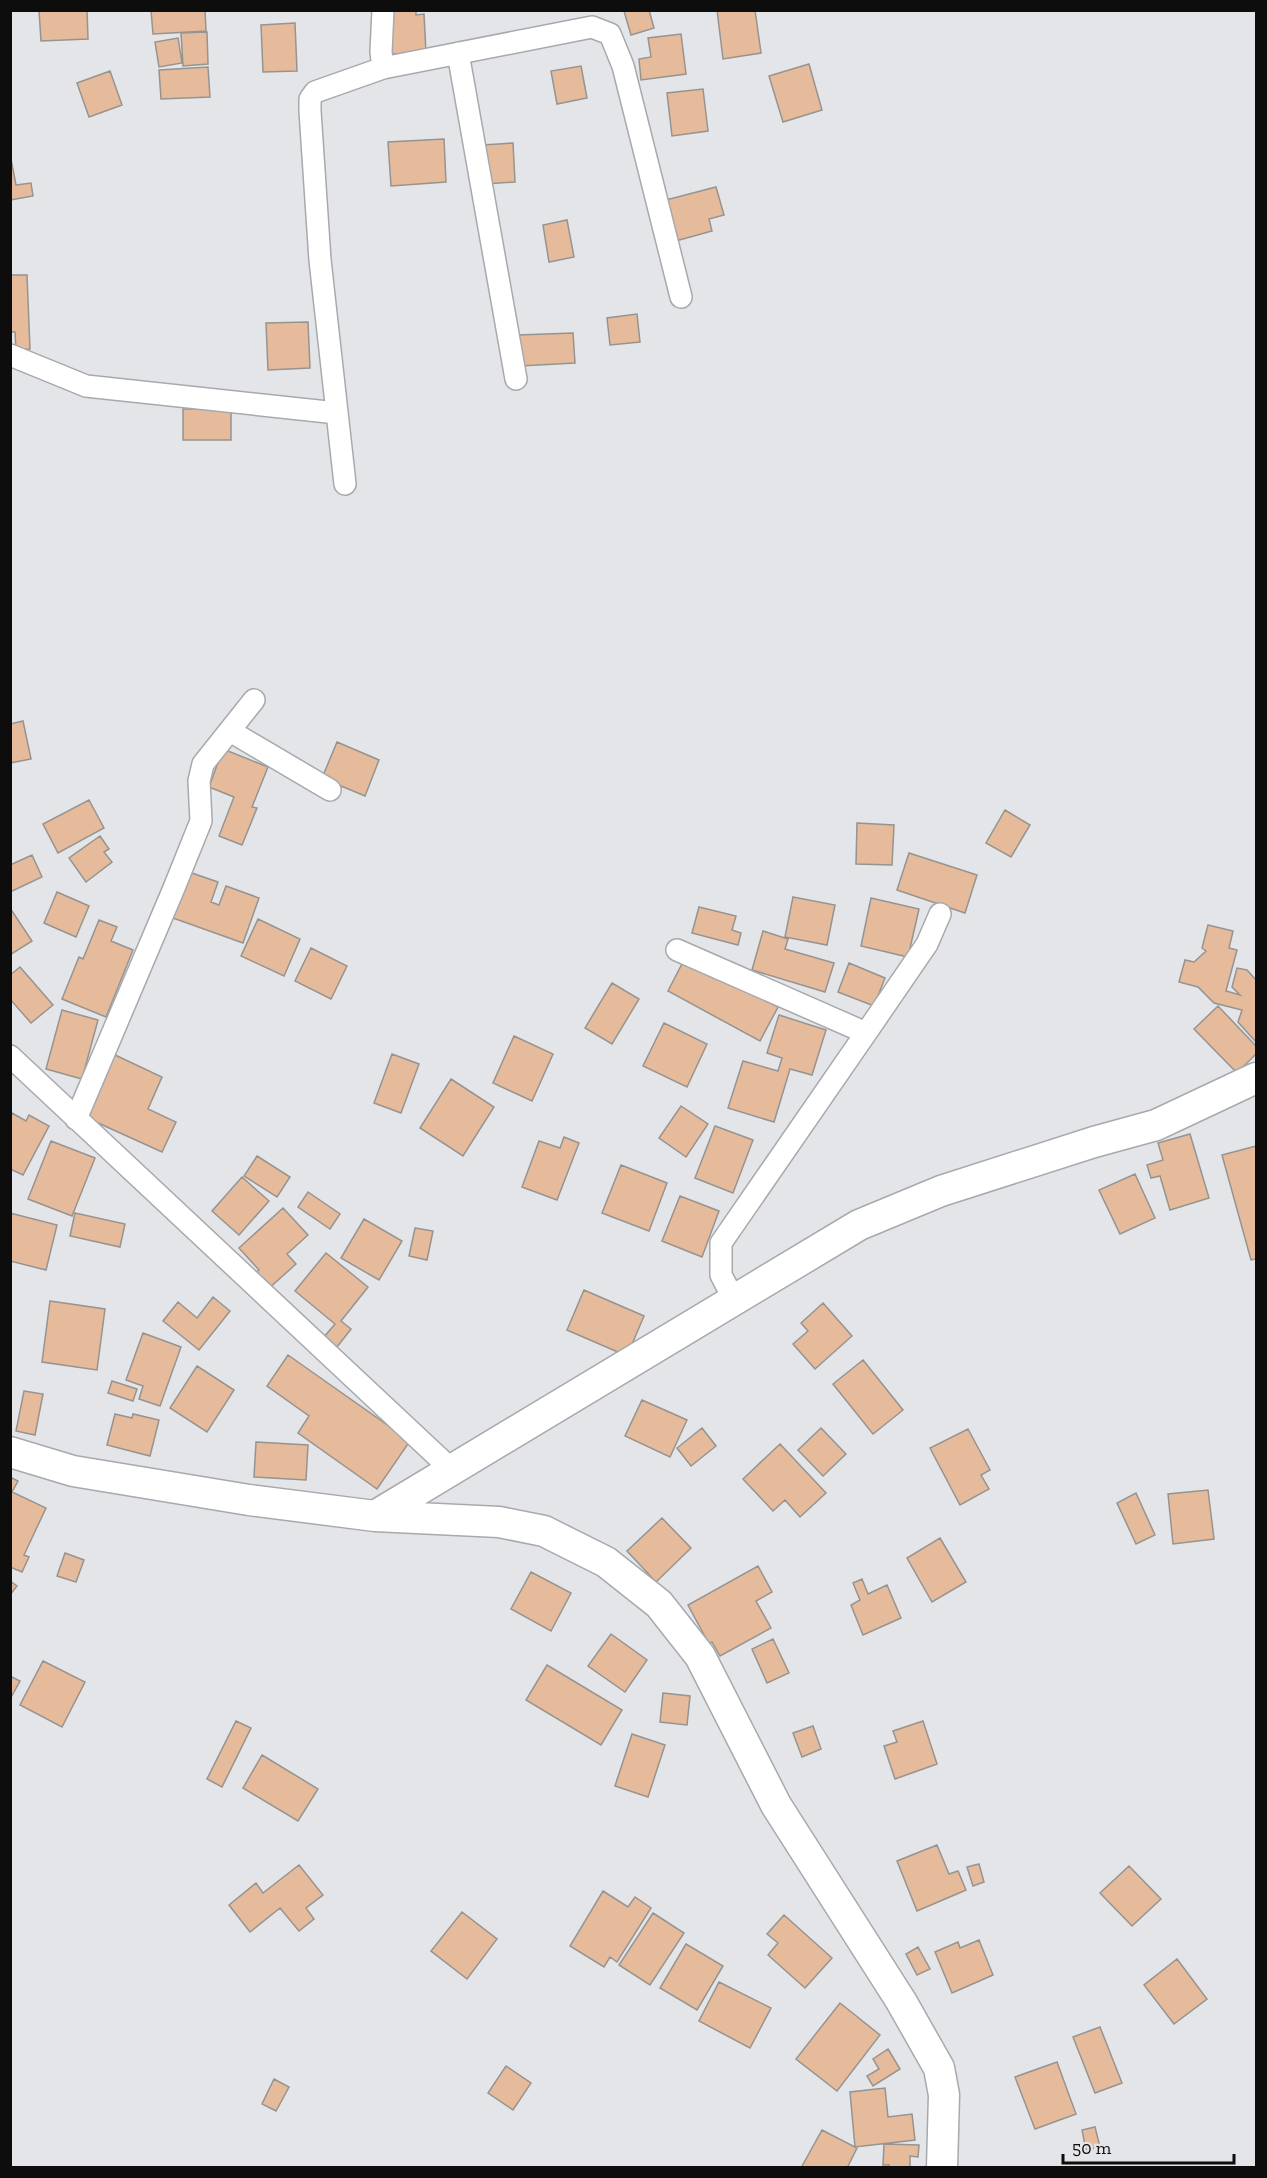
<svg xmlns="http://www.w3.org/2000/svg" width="1267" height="2178" viewBox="0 0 1267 2178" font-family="'Zilla Slab',serif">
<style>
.building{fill:#e6bb9c;stroke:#969390;stroke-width:1.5}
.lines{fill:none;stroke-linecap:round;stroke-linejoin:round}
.street-casing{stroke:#a7a9ad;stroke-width:24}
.secondary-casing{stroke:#a7a9ad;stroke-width:33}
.street{stroke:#fff;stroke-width:21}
.secondary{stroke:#fff;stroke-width:30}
</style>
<rect width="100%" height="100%" fill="#e3e5e8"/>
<!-- building -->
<path class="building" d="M 39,10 L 87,10 L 88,39 L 41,41 Z
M 151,10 L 205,10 L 206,31 L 153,34 Z
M 390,10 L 416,10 L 416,15 L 424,14 L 426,53 L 392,54 Z
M 649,10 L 654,28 L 631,35 L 624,11 Z
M 717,10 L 755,10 L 761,53 L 723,59 Z
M 295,23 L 297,71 L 263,72 L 261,25 Z
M 207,32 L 208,64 L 183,66 L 181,33 Z
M 681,34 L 686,74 L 641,80 L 639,59 L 651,57 L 648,38 Z
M 178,38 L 182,63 L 159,67 L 155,42 Z
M 809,64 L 822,110 L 783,122 L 769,76 Z
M 581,66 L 587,98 L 557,104 L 551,71 Z
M 208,67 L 210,97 L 161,99 L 159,70 Z
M 110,71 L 122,105 L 89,117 L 77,83 Z
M 703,89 L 708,131 L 672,136 L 667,93 Z
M 444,139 L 446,182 L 391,186 L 388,142 Z
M 513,143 L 515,182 L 485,184 L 483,145 Z
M 10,154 L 16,185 L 31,183 L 33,196 L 10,200 Z
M 716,187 L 724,215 L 709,219 L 712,231 L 672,242 L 662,201 Z
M 567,220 L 574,257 L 549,262 L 543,225 Z
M 10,275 L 27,275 L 30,349 L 16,350 L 15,332 L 10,332 Z
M 637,314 L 640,342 L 610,345 L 607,318 Z
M 308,322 L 310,368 L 268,370 L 266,323 Z
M 573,333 L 575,363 L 520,366 L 518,335 Z
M 183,409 L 231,409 L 231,440 L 183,440 Z
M 23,721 L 31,759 L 10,763 L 10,724 Z
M 337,742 L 379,760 L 365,796 L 322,778 Z
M 223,749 L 268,767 L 252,807 L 257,808 L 242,845 L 219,836 L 234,797 L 209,787 Z
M 89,800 L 104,828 L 58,853 L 43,824 Z
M 1005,810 L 1030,825 L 1011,857 L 986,843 Z
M 857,823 L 894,825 L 892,865 L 856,864 Z
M 100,836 L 109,849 L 104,852 L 112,862 L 86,882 L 69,858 Z
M 909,853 L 977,875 L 965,913 L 897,890 Z
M 32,855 L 42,877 L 10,892 L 10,865 Z
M 189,872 L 218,882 L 211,902 L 219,905 L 226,886 L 259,898 L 243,943 L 173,918 Z
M 57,892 L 89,906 L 76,937 L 44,923 Z
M 793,897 L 835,905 L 827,945 L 785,937 Z
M 871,898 L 919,909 L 908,957 L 861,946 Z
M 699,907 L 736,916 L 732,930 L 741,933 L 738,945 L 692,933 Z
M 10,908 L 32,941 L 10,955 Z
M 258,919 L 300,939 L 284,976 L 241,956 Z
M 99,920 L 117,927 L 111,941 L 133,950 L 106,1017 L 62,999 L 79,957 L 83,959 Z
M 1208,925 L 1233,931 L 1229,948 L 1237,950 L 1226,991 L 1240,995 L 1232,987 L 1237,968 L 1247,970 L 1256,980 L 1256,1042 L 1238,1022 L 1242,1010 L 1214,1003 L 1198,987 L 1179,982 L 1185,960 L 1194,962 L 1206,951 L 1202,948 Z
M 763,931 L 788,939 L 785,949 L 834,963 L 825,992 L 752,970 Z
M 311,948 L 347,966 L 331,999 L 295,981 Z
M 685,958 L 778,1007 L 760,1041 L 668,991 Z
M 849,963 L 885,978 L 874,1006 L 838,992 Z
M 20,967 L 53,1005 L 31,1023 L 10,999 L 10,975 Z
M 612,983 L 639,999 L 612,1044 L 585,1028 Z
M 1218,1006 L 1256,1046 L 1256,1054 L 1237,1073 L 1194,1029 Z
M 62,1010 L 98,1020 L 82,1079 L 46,1069 Z
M 779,1015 L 826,1030 L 812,1075 L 790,1069 L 774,1122 L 728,1108 L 743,1061 L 778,1071 L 782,1058 L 767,1053 Z
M 664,1023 L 707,1044 L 687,1087 L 643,1066 Z
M 514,1036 L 553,1054 L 532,1101 L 493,1083 Z
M 113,1054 L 162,1077 L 148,1109 L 176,1122 L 162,1152 L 85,1117 Z
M 392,1054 L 419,1064 L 401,1113 L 374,1103 Z
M 451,1079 L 494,1107 L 463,1156 L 420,1128 Z
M 681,1106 L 708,1124 L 686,1157 L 659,1138 Z
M 12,1113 L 26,1121 L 29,1115 L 49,1126 L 23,1175 L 10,1169 L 10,1117 Z
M 715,1126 L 753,1140 L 733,1193 L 695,1178 Z
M 1190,1134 L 1209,1198 L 1170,1210 L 1160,1176 L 1151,1178 L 1147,1165 L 1163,1160 L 1158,1143 Z
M 564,1137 L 579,1143 L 557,1200 L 522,1187 L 539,1141 L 560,1148 Z
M 51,1141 L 95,1158 L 72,1216 L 28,1199 Z
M 1256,1146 L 1256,1259 L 1251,1260 L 1222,1155 Z
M 257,1156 L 290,1177 L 277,1197 L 244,1176 Z
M 621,1165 L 667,1183 L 649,1231 L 602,1213 Z
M 1135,1174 L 1155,1218 L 1120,1234 L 1099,1190 Z
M 242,1177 L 269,1201 L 239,1235 L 212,1211 Z
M 308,1192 L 340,1214 L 330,1229 L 298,1207 Z
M 680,1196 L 719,1211 L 702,1257 L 662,1241 Z
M 283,1208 L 308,1235 L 287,1254 L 296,1264 L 267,1290 L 253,1275 L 259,1270 L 239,1248 Z
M 10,1213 L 57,1225 L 46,1270 L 10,1261 Z
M 75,1213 L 125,1224 L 120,1247 L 70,1236 Z
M 364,1219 L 402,1241 L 379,1280 L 341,1258 Z
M 415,1228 L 433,1231 L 427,1260 L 409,1256 Z
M 326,1253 L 368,1287 L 341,1321 L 351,1329 L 337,1347 L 324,1337 L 335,1324 L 295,1291 Z
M 584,1290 L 644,1316 L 627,1356 L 567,1330 Z
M 213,1297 L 230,1311 L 199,1350 L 163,1321 L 178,1302 L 197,1318 Z
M 50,1301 L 105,1309 L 97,1370 L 42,1362 Z
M 823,1303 L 852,1336 L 815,1369 L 793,1344 L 808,1331 L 801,1323 Z
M 143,1333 L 181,1347 L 160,1406 L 139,1399 L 143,1386 L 126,1380 Z
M 288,1355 L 410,1441 L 377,1489 L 298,1433 L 309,1416 L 267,1386 Z
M 863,1360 L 903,1410 L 873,1434 L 833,1384 Z
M 197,1366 L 234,1390 L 207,1432 L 170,1408 Z
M 112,1381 L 137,1389 L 133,1401 L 108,1393 Z
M 24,1391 L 43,1394 L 35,1435 L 16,1431 Z
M 642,1400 L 687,1420 L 670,1457 L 625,1436 Z
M 115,1414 L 132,1418 L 133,1414 L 159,1420 L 150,1456 L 107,1445 Z
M 702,1428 L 716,1446 L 691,1466 L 677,1448 Z
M 821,1428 L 846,1454 L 823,1476 L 798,1450 Z
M 968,1429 L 990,1470 L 981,1475 L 989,1489 L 960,1505 L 930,1448 Z
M 256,1442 L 308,1445 L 306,1480 L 254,1477 Z
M 780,1444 L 826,1493 L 800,1517 L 785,1500 L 773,1511 L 743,1479 Z
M 10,1477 L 18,1481 L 12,1492 L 46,1508 L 24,1555 L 29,1557 L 22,1572 L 10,1567 Z
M 1208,1490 L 1214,1539 L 1173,1544 L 1168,1494 Z
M 1136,1493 L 1155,1535 L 1136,1544 L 1117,1503 Z
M 662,1518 L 691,1548 L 656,1582 L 627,1551 Z
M 940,1538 L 966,1582 L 932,1602 L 907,1558 Z
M 65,1553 L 84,1560 L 76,1582 L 57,1576 Z
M 758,1566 L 772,1592 L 756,1601 L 771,1628 L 720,1656 L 712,1642 L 709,1644 L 688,1605 Z
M 531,1572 L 571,1593 L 551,1631 L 511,1609 Z
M 862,1579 L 868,1594 L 887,1585 L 901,1618 L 863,1635 L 851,1605 L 860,1600 L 853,1583 Z
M 10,1581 L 17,1586 L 10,1595 Z
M 611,1634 L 647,1660 L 625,1692 L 588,1666 Z
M 773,1639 L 789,1673 L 767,1683 L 752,1649 Z
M 43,1661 L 85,1682 L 62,1727 L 20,1705 Z
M 547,1665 L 622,1710 L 601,1745 L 526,1700 Z
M 10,1676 L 20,1681 L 10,1699 Z
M 663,1693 L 690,1696 L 687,1725 L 660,1722 Z
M 236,1721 L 251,1728 L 222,1787 L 207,1779 Z
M 923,1721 L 937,1764 L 895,1779 L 884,1746 L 897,1742 L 893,1731 Z
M 813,1726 L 821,1749 L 802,1757 L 793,1733 Z
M 632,1734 L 665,1745 L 648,1797 L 615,1786 Z
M 262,1755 L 318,1789 L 298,1821 L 243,1788 Z
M 937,1845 L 949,1874 L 958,1871 L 966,1890 L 917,1911 L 897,1861 Z
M 979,1864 L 984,1882 L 973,1886 L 967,1867 Z
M 299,1865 L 323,1895 L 306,1908 L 314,1919 L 299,1931 L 280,1908 L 250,1932 L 229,1905 L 256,1883 L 263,1893 Z
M 1129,1866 L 1161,1899 L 1132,1926 L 1100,1893 Z
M 603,1891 L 628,1907 L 635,1897 L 651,1908 L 617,1962 L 610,1957 L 604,1967 L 570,1946 Z
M 462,1912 L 497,1939 L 467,1979 L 431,1951 Z
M 653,1913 L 684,1933 L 650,1985 L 619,1965 Z
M 784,1915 L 832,1958 L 805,1988 L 768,1955 L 778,1943 L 767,1934 Z
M 979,1940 L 993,1975 L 952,1993 L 935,1952 L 958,1942 L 960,1948 Z
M 686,1944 L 723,1966 L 697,2010 L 660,1988 Z
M 918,1947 L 930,1969 L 917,1975 L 906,1954 Z
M 1177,1959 L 1207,1999 L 1174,2024 L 1144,1985 Z
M 719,1982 L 771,2008 L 750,2048 L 699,2021 Z
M 840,2003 L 880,2035 L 837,2091 L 796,2059 Z
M 1100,2027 L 1122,2083 L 1095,2093 L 1073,2037 Z
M 888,2049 L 900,2069 L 873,2086 L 867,2076 L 879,2069 L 873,2059 Z
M 1057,2062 L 1076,2114 L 1035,2129 L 1015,2077 Z
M 506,2066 L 531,2083 L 513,2110 L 488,2093 Z
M 274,2079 L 289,2087 L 276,2111 L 262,2104 Z
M 885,2088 L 888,2117 L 912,2114 L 915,2140 L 855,2147 L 850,2092 Z
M 1095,2127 L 1100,2147 L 1086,2150 L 1082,2130 Z
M 822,2130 L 857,2148 L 847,2168 L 801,2168 Z
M 884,2144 L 919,2145 L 918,2157 L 910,2156 L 910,2168 L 889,2168 L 889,2165 L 883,2165 Z"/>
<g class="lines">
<!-- street casing -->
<g class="street-casing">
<path id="street" d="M 383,10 L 381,52 L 383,68
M 458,53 L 516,379
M 10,355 L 86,386 L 337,413
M 345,484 L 320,260 L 310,111 L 310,99 L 315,92 L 383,68 L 592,27 L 610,34 L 623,66 L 681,297
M 230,731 L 330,790
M 677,950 L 866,1033 L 721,1243 L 721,1275 L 734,1300
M 866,1033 L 927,944 L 940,914
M 10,1056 L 452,1470
M 76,1119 L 174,888 L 201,821 L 199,781 L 203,764 L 254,700"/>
</g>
<!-- secondary casing -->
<g class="secondary-casing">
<path id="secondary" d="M 10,1452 L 73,1471 L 249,1500 L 375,1516 L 499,1522 L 544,1531 L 606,1562 L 659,1604 L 700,1656 L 776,1805 L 901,2001 L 939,2068 L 944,2095 L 942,2168
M 375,1516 L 859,1225 L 941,1191 L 1094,1142 L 1156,1125 L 1256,1078"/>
</g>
<!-- street -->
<use href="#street" class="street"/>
<!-- secondary -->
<use href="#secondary" class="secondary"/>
</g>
<!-- border -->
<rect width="1267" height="2178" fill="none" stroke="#0d0d0e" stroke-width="24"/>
<!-- scale -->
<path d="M1063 2154v9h171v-9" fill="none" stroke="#0d0d0e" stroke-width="3"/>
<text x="1072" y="2154" font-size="18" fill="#0d0d0e" stroke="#e3e5e8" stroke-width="4.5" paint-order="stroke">50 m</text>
</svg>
